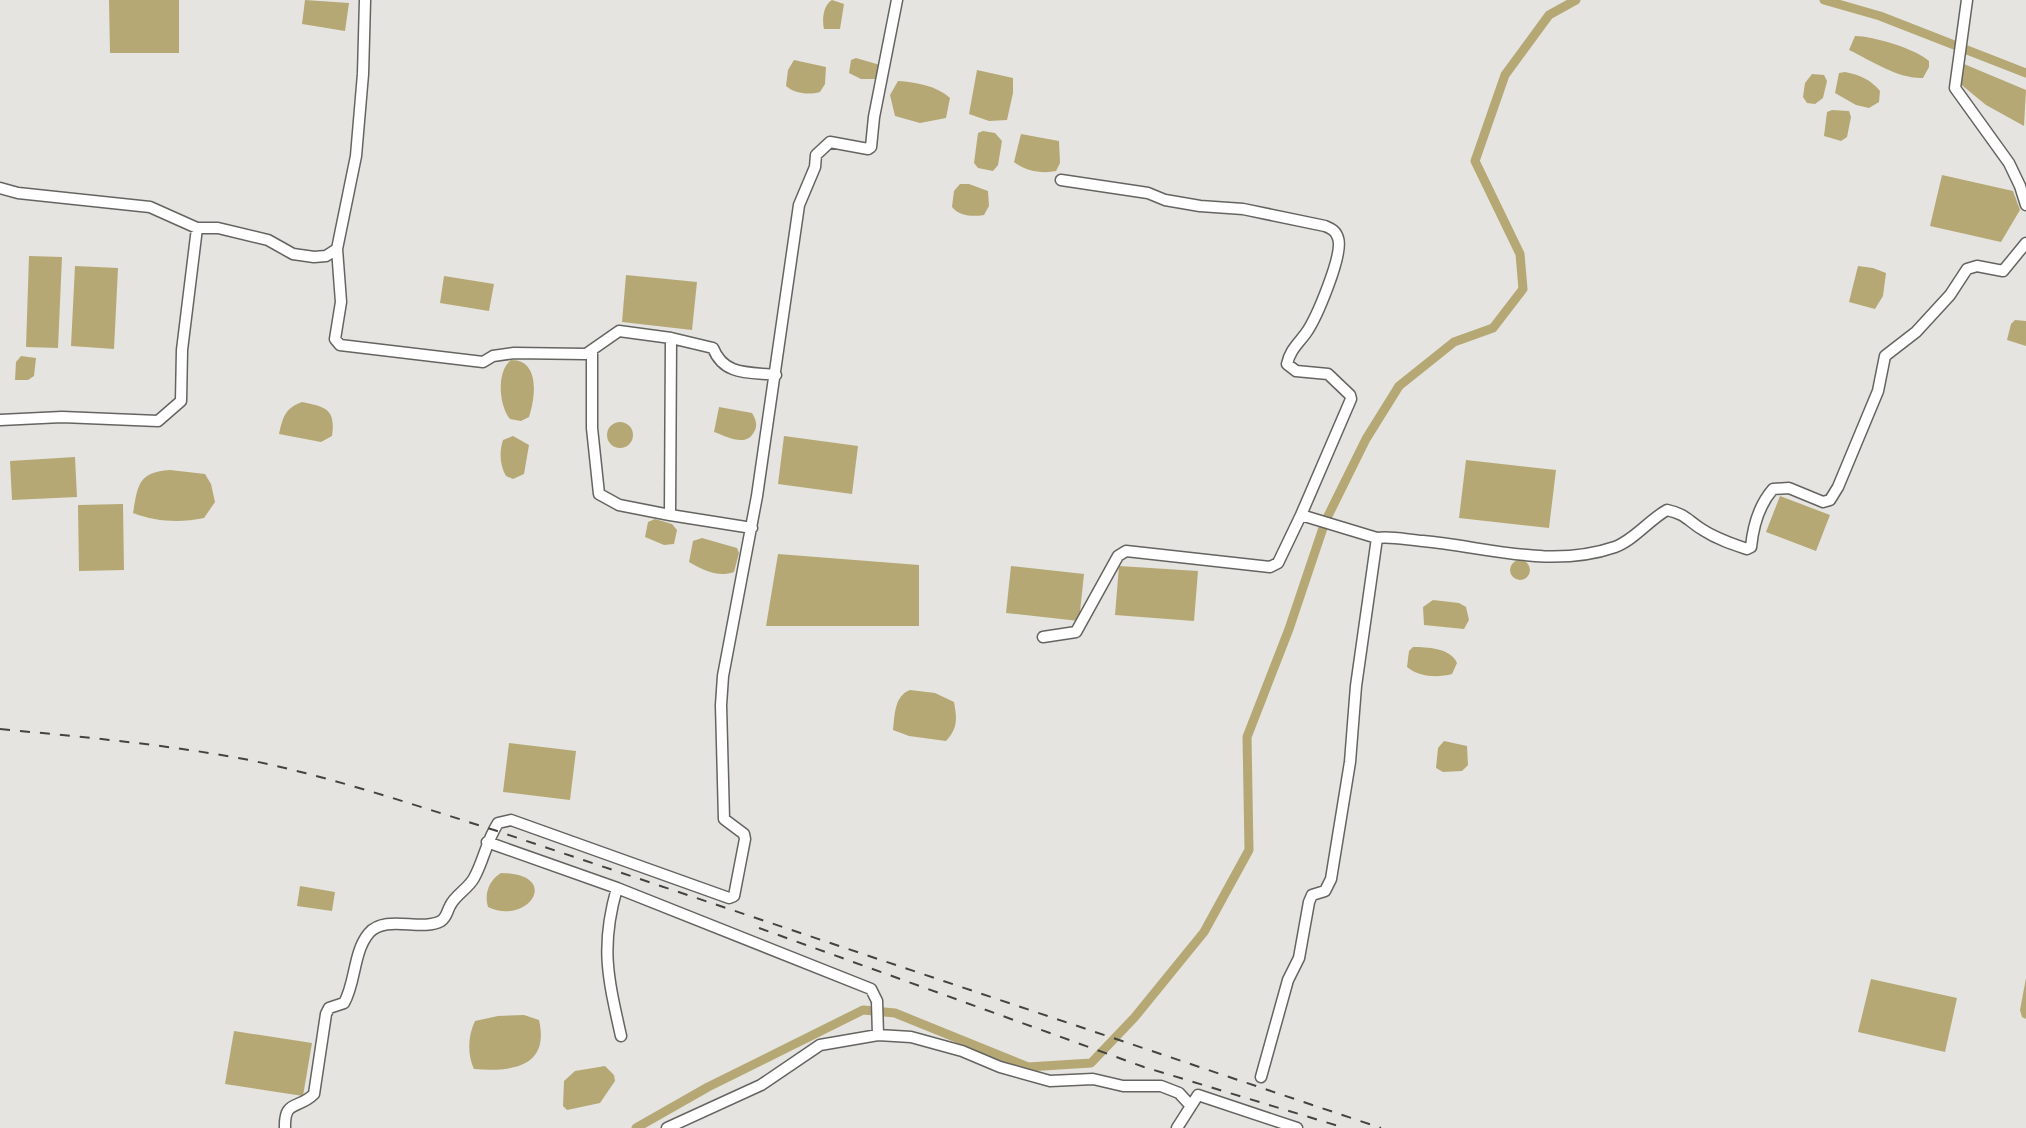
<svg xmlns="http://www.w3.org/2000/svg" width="2026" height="1128" viewBox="0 0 2026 1128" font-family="'Crimson Pro',serif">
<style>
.water{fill:#b6a874}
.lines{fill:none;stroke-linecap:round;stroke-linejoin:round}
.canal{stroke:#b6a874;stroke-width:9}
.minor-casing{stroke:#656461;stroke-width:13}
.minor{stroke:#fff;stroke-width:10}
.rail{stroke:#434340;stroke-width:2;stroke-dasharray:10 10;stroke-linecap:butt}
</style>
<rect width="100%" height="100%" fill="#e5e4e0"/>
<!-- water -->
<path class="water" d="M 109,0 L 179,0 L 179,53 L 110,53 Z
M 305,0 L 349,3 L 345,31 L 302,24 Z
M 832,0 L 844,4 L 840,29 L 824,29 C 822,20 823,5 832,0 Z
M 1855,36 C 1873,36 1916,49 1929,61 L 1929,67 L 1923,78 C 1898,79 1872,61 1849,50 Z
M 856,58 L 880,65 L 875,79 L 861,79 L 849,73 L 851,60 Z
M 794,60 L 826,67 L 825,84 L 820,92 C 809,95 795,94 786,86 L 788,70 Z
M 1964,64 L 2026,90 L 2024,126 L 1986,105 L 1958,82 L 1958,69 Z
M 977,70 L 1013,78 L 1013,93 L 1007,120 L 989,121 L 969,114 Z
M 1845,72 C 1860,75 1870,79 1880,91 L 1879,102 L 1869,108 L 1856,105 L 1835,93 L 1839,73 Z
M 1812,74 L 1824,75 L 1827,81 L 1823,98 L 1815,104 L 1807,103 L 1803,97 L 1805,83 Z
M 898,81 C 916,82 937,86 950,98 L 946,118 L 920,123 L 895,116 L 890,95 Z
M 1832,110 L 1849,111 L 1851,117 L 1847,137 L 1841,141 L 1824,136 L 1827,112 Z
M 983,131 L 995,133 L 1002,141 L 998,165 L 993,171 L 978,168 L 974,163 L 978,133 Z
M 1021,134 L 1059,141 L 1060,163 L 1056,171 C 1042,174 1025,171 1014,162 Z
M 1942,175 L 2013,191 L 2020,210 L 2001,242 L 1930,226 Z
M 960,184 L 969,184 L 988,191 L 989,206 L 984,215 C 973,217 959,216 952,207 L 954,191 Z
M 29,256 L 62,257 L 58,348 L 26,347 Z
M 75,266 L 118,268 L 114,349 L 71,346 Z
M 1858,266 L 1873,268 L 1886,273 L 1883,296 L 1875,309 L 1849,302 Z
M 626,275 L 697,282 L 692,330 L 622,322 Z
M 444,276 L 494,284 L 489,311 L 440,303 Z
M 2015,320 L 2026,321 L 2026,346 L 2007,340 L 2011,324 Z
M 21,356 L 36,358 L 34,376 L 28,380 L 15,380 L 16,362 Z
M 511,360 C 541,360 535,399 529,417 L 521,421 L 510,419 C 499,406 496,372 511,360 Z
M 302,402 C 325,407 336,408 332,436 L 321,442 L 279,434 C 283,417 285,408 302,402 Z
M 719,407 L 752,413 C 756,420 758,425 754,432 C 746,448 726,436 714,432 Z
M607 435a13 13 0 1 1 26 0a13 13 0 1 1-26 0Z
M 513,436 L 529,445 L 524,474 L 513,479 L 506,476 C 500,466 499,452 503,440 Z
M 784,436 L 858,446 L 852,494 L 778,484 Z
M 75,457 L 77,497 L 12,500 L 10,461 Z
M 1466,460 L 1556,470 L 1549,528 L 1459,518 Z
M 170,470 L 205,474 L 211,484 L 215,502 L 204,518 C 180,523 157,522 133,513 C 138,485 138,472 170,470 Z
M 1780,496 L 1830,515 L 1816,551 L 1766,532 Z
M 123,504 L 124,570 L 79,571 L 78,505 Z
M 655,519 L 672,524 L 677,530 L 674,544 L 664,545 L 645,537 L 648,522 Z
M 702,538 L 737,548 L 739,553 L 734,572 C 718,578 703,570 689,562 L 693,541 Z
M 778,554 L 919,565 L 919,626 L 766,626 Z
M1510 570a10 10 0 1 1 20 0a10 10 0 1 1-20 0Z
M 1011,566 L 1084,574 L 1079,621 L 1006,613 Z
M 1119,566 L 1198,571 L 1194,621 L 1115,615 Z
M 1433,600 L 1459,603 L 1466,607 L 1469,620 L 1464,629 L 1424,625 L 1423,607 Z
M 1413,647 C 1427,647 1451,648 1457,663 L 1452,674 C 1437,678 1419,677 1407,667 L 1409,651 Z
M 910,690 L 935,693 L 954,702 C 957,719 958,728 946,741 L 909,736 L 893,730 C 895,715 894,696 910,690 Z
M 1444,741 L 1467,746 L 1468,765 L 1462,771 L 1443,772 L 1436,768 L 1438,748 Z
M 509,743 L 576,751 L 570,800 L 503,792 Z
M 501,873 C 563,874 528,926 488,907 C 484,894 489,880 501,873 Z
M 300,886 L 335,892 L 332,911 L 297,906 Z
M 2026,978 L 2026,1019 L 2022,1017 L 2020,1010 Z
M 1871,979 L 1957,998 L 1945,1052 L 1858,1032 Z
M 524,1015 L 539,1020 C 550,1068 511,1072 474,1069 C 467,1055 468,1035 475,1021 L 498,1016 Z
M 234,1031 L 312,1043 L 303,1096 L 225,1084 Z
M 605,1066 L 614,1075 L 615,1081 L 600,1103 L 567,1110 L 563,1106 L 564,1081 L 575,1071 Z"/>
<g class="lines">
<!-- canal -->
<path class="canal" d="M 1824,0 L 1880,16 L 2026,73
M 636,1128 L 708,1087 L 863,1010 L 895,1013 L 1028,1067 L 1091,1063 L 1134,1018 L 1204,932 L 1249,850 L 1247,737 L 1289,629 L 1325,522 L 1366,439 L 1399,386 L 1454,342 L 1493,328 L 1523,289 L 1520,254 L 1475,161 L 1505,75 L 1549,15 L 1576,0"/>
<!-- minor casing -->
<g class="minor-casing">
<path id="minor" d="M 1967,0 L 1955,88 L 2009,163 L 2020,186 L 2026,205
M 1061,180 L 1148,193 L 1165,200 L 1200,206 L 1243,209 L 1325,226 C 1332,229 1336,231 1338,238 C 1344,254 1316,319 1306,333 C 1298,344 1290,350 1287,364 L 1296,371 L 1328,374 L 1350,395 L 1351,399 L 1301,515
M 0,188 L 18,193 L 150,207 L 197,228 L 218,228 L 268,240 L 293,254 L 314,257 L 326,256 L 337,249 L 356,156 L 363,74 L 365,0
M 337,249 L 341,302 L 335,339 L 340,345 L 483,362 L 493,356 L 514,353 L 586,354 L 619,331 L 671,338 L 670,515 L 752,528
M 671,338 L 713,348 C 724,376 749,372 776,375
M 592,350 L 592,428 L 599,494 L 619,505 L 670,515
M 0,420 L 62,417 L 158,421 L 181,401 L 182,350 L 197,228
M 1043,637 L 1076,632 L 1118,556 L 1126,551 L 1270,567 L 1278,563 L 1301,515 L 1377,538
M 487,842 L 617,888 C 600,947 608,978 621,1036
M 617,888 L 871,989 L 877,1001 L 878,1035
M 1261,1077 L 1288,980 L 1299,958 L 1309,902 L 1312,895 L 1325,891 L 1331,879 L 1350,762 L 1356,686 L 1377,538 C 1391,536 1408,540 1423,541 C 1487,547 1551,569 1615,547 C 1634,540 1649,520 1667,510 C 1686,514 1688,521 1703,530 C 1717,539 1732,544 1747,549 L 1751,547 C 1753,527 1759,505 1773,489 L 1789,488 L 1823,502 L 1830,500 L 1838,487 L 1878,391 L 1885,356 L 1916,332 L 1950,295 L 1967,269 L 1977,266 L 2003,271 L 2026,243
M 285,1128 C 284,1099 298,1110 314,1094 L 326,1014 L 329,1008 L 344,1003 C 356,982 353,952 369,933 C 386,914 421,932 441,921 C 447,917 447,911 450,906 C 455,895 468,889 474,878 C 484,860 486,842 498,823 L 511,820 L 729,898 L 734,896 L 745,839 L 744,834 L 724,819 L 721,705 L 723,676 L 757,496 L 799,205 L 815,167 L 816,155 L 830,142 L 868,149 L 871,147 L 874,117 L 897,0
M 667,1128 L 761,1085 L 820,1045 L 878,1035 L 911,1037 L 962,1051 L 1000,1067 L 1050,1081 L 1093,1079 L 1123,1086 L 1161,1086 L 1179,1093 L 1190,1105
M 1177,1128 L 1198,1095 L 1297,1128"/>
</g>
<!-- minor -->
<use href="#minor" class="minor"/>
<!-- rail -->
<path class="rail" d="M 0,729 C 82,737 163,744 244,759 C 329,776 411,804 494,830 L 1381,1128
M 759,928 L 1144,1067 L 1345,1128"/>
</g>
</svg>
